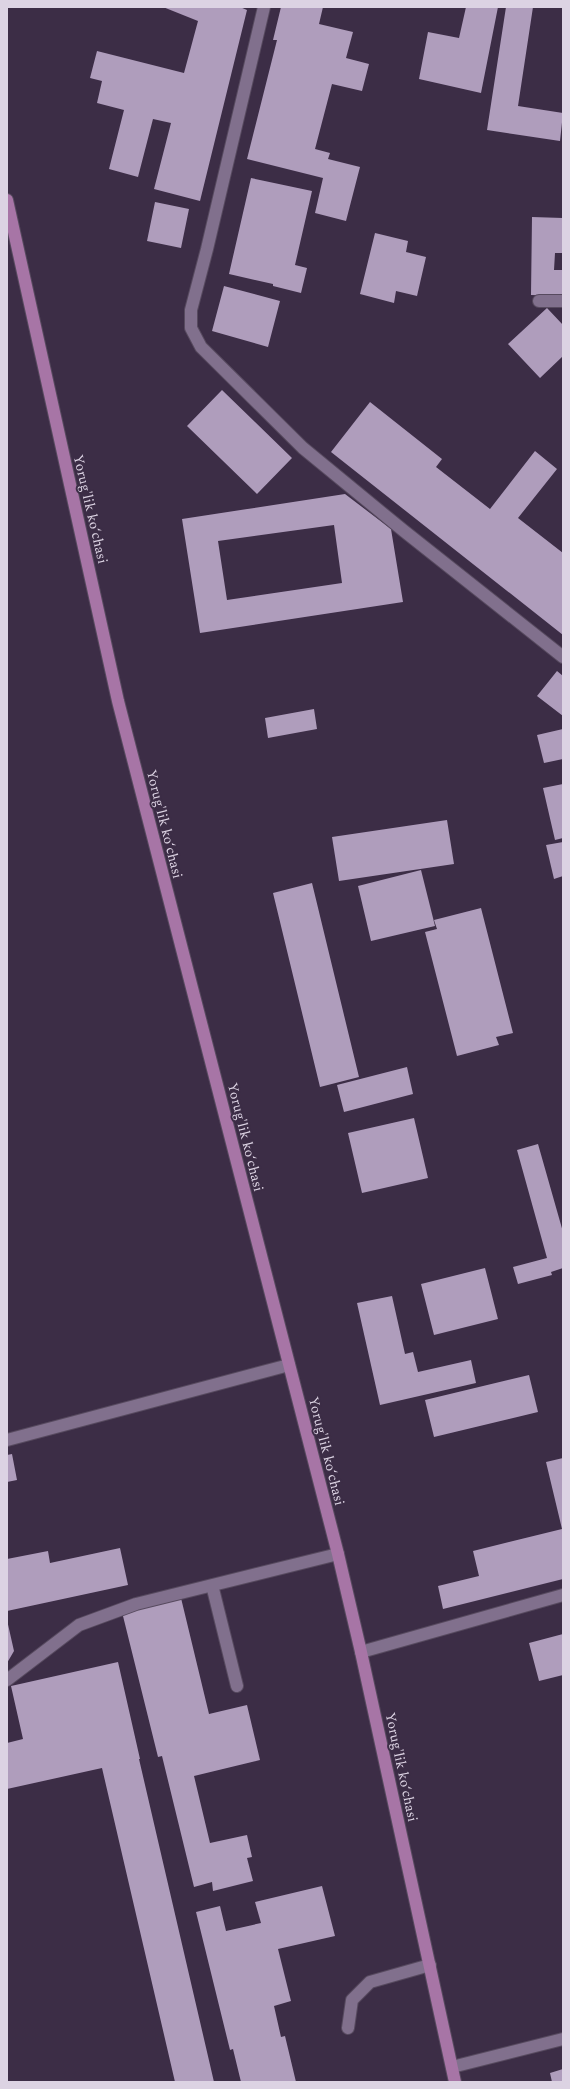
<svg xmlns="http://www.w3.org/2000/svg" width="570" height="2089" viewBox="0 0 570 2089" font-family="Spectral,serif">
<style>
.building{fill:#af9dbc;fill-rule:evenodd}
.lines{fill:none;stroke-linecap:round;stroke-linejoin:round}
.minor-casing{stroke:#574a5f;stroke-width:14}
.major-casing{stroke:#574a5f;stroke-width:14}
.minor{stroke:#81708d;stroke-width:12}
.major{stroke:#a775a6;stroke-width:12}
.labels{text-anchor:middle;stroke-width:4;stroke-linejoin:round;paint-order:stroke}
.street-label{font-size:14px;fill:#dcd3e3;stroke:#3c2d46}
</style>
<rect width="100%" height="100%" fill="#3c2d46"/>
<!-- building -->
<path class="building" d="M 163,7 L 240,7 L 247,10 L 200,201 L 154,189 L 171,123 L 153,119 L 138,177 L 109,169 L 124,110 L 97,103 L 102,81 L 90,78 L 97,51 L 184,73 L 198,21 Z
M 281,7 L 323,7 L 319,24 L 353,32 L 346,58 L 369,64 L 362,91 L 332,84 L 315,149 L 330,153 L 328,159 L 360,167 L 346,221 L 315,213 L 323,178 L 247,159 L 277,40 L 273,40 Z
M 466,7 L 498,7 L 481,93 L 419,79 L 428,32 L 459,38 Z
M 506,7 L 533,7 L 518,106 L 563,113 L 560,141 L 487,130 Z
M 251,178 L 312,191 L 295,265 L 307,268 L 301,293 L 273,286 L 273,284 L 229,274 Z
M 155,202 L 189,209 L 181,248 L 147,241 Z
M 532,217 L 563,218 L 563,253 L 555,253 L 554,270 L 563,270 L 563,296 L 531,295 Z
M 375,233 L 408,241 L 406,252 L 426,257 L 417,296 L 396,291 L 394,303 L 360,294 Z
M 224,286 L 280,301 L 268,347 L 212,331 Z
M 547,308 L 563,325 L 563,356 L 540,378 L 508,344 Z
M 222,390 L 292,458 L 257,494 L 187,426 Z
M 370,402 L 442,459 L 436,467 L 490,509 L 535,451 L 557,469 L 518,518 L 563,553 L 563,635 L 331,452 Z
M 345,494 L 391,529 L 403,602 L 200,633 L 182,519 ZM 334,525 L 342,583 L 227,600 L 218,541 Z
M 557,671 L 563,676 L 563,716 L 537,696 Z
M 314,709 L 317,729 L 268,738 L 265,718 Z
M 563,729 L 563,759 L 544,763 L 537,735 Z
M 563,784 L 563,838 L 555,840 L 543,788 Z
M 447,820 L 454,864 L 339,881 L 332,837 Z
M 563,842 L 563,876 L 554,879 L 546,845 Z
M 421,870 L 435,926 L 371,941 L 358,886 Z
M 312,883 L 359,1077 L 320,1087 L 273,893 Z
M 481,908 L 513,1033 L 496,1037 L 499,1045 L 457,1056 L 425,932 L 437,929 L 434,920 Z
M 407,1067 L 413,1094 L 344,1112 L 337,1085 Z
M 414,1118 L 428,1178 L 362,1193 L 348,1133 Z
M 538,1144 L 563,1232 L 563,1268 L 551,1272 L 552,1275 L 518,1284 L 513,1267 L 547,1258 L 517,1150 Z
M 485,1268 L 498,1319 L 434,1335 L 421,1284 Z
M 392,1296 L 405,1354 L 413,1352 L 418,1372 L 471,1360 L 476,1383 L 380,1405 L 357,1303 Z
M 529,1375 L 538,1412 L 434,1437 L 425,1400 Z
M 12,1454 L 17,1480 L 7,1482 L 7,1455 Z
M 563,1458 L 563,1579 L 443,1609 L 438,1586 L 479,1576 L 473,1551 L 562,1529 L 546,1462 Z
M 120,1548 L 128,1585 L 7,1611 L 7,1559 L 48,1551 L 50,1563 Z
M 181,1598 L 209,1714 L 247,1705 L 260,1760 L 194,1776 L 210,1843 L 247,1835 L 252,1857 L 247,1858 L 253,1881 L 213,1891 L 212,1882 L 194,1887 L 162,1756 L 158,1757 L 122,1612 Z
M 7,1620 L 14,1651 L 7,1663 Z
M 563,1634 L 563,1675 L 539,1681 L 529,1643 Z
M 118,1662 L 140,1759 L 139,1759 L 214,2082 L 175,2082 L 102,1768 L 7,1789 L 7,1743 L 23,1739 L 11,1686 Z
M 322,1886 L 335,1936 L 278,1949 L 291,2001 L 274,2006 L 281,2037 L 285,2036 L 296,2082 L 241,2082 L 233,2049 L 230,2050 L 196,1912 L 220,1906 L 226,1931 L 261,1923 L 255,1902 Z
M 563,2069 L 563,2082 L 552,2082 L 550,2073 Z"/>
<g class="lines">
<!-- minor casing -->
<g class="minor-casing">
<path id="minor" d="M 264,7 L 207,249 L 191,310 L 191,328 L 201,347 L 303,448 L 404,531 L 563,657
M 539,301 L 563,301
M 7,1440 L 289,1365
M 212,1585 L 237,1686
M 361,1652 L 563,1595
M 7,1680 L 79,1625 L 136,1604 L 338,1554
M 348,2028 L 352,2000 L 370,1982 L 430,1965
M 452,2067 L 563,2039"/>
</g>
<!-- major casing -->
<g class="major-casing">
<path id="major" d="M 7,200 L 118,701 L 338,1554 L 361,1652 L 455,2082"/>
</g>
<!-- minor -->
<use href="#minor" class="minor"/>
<!-- major -->
<use href="#major" class="major"/>
</g>
<g class="labels">
<!-- street labels -->
<g class="street-label">
<text transform="translate(91 509) rotate(77)" y="5">Yorug'lik koʻchasi</text>
<text transform="translate(165 824) rotate(76)" y="5">Yorug'lik koʻchasi</text>
<text transform="translate(246 1137) rotate(76)" y="5">Yorug'lik koʻchasi</text>
<text transform="translate(327 1451) rotate(76)" y="5">Yorug'lik koʻchasi</text>
<text transform="translate(402 1767) rotate(78)" y="5">Yorug'lik koʻchasi</text>
</g>
</g>
<!-- border -->
<rect width="570" height="2089" fill="none" stroke="#dcd3e3" stroke-width="16"/>
</svg>
